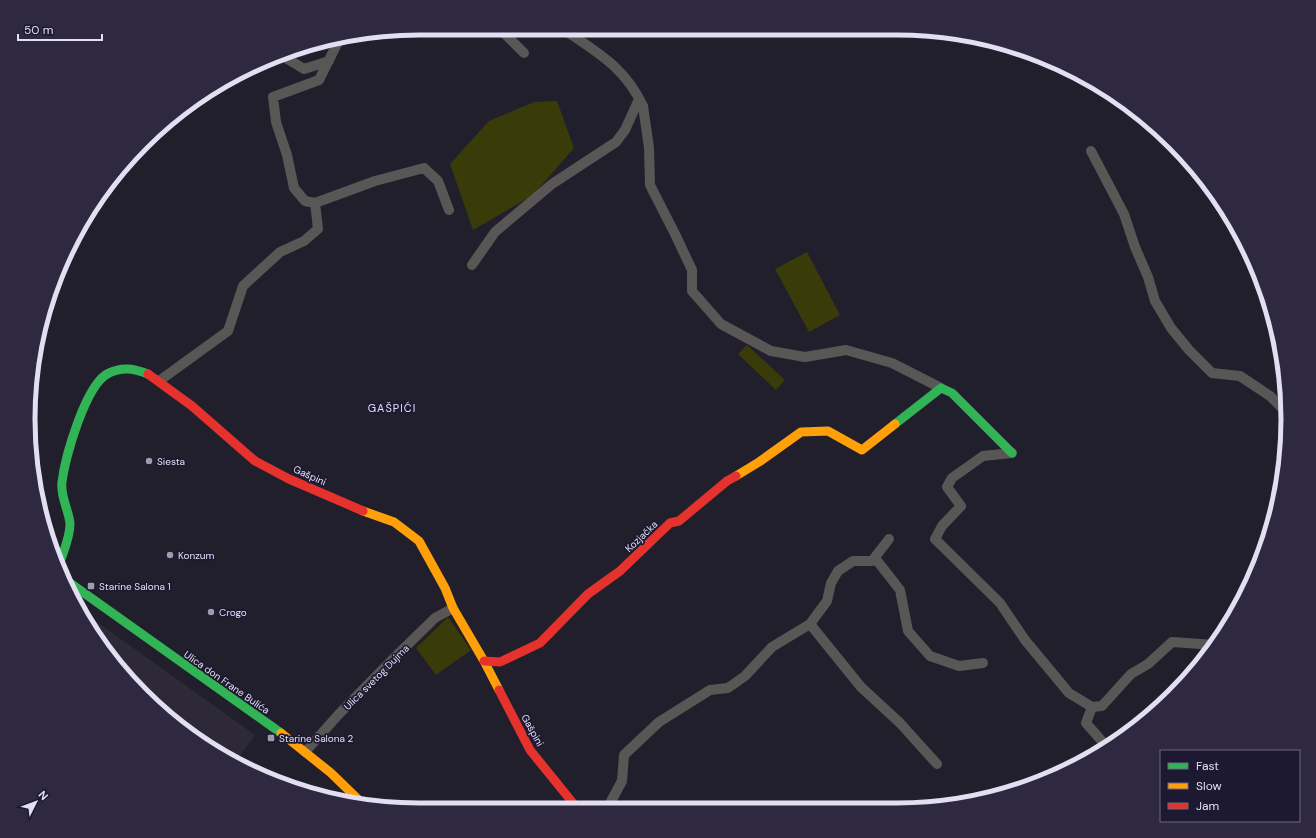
<svg xmlns="http://www.w3.org/2000/svg" width="1316" height="838" viewBox="0 0 1316 838" font-family="'DM Sans',sans-serif">
<style>
.commercial{fill:#2e2938}
.green{fill:#393b09}
.lines{fill:none;stroke-linecap:round;stroke-linejoin:round}
.street{stroke:#595656;stroke-width:10}
.fast{stroke:#30b455;stroke-width:9}
.slow{stroke:#ff9f0a;stroke-width:9}
.jam{stroke:#e5322d;stroke-width:9}
.poi-dot{fill:#9e9cac;stroke:#1e1932;stroke-width:1.5}
.labels{text-anchor:middle;stroke-width:3.5;stroke-linejoin:round;paint-order:stroke}
.poi-label{font-size:10px;fill:#e1dff1;stroke:#1e1932;text-anchor:start}
.street-label{font-size:10px;fill:#e1dff1;stroke:#1e1932}
.neighbourhood-label{font-size:11px;letter-spacing:1px;fill:#e1dff1;stroke:#1e1932}
.rim{fill:none;stroke:#e1dff1;stroke-width:5}
</style>
<rect width="100%" height="100%" fill="#221f2c"/>
<!-- commercial -->
<path class="commercial" d="M 83,612 L 255,735 L 236,761 L 181,729 L 125,677 L 94,636 Z"/>
<!-- green -->
<path class="green" d="M 557,101 L 574,148 L 533,195 L 473,230 L 450,164 L 489,121 L 534,102 Z
M 807,252 L 840,315 L 809,332 L 775,269 Z
M 747,345 L 785,380 L 776,390 L 738,354 Z
M 448,617 L 471,650 L 436,675 L 416,648 Z"/>
<g class="lines">
<!-- street -->
<path class="street" d="M 502,31 L 524,53
M 566,31 C 600,54 625,68 643,106 L 649,148 L 650,185 L 675,234 L 692,270 L 692,291 L 721,324 L 771,351 L 805,357 L 846,350 L 892,363 L 941,388
M 281,55 L 304,69 L 329,61
M 1091,151 L 1124,214 L 1135,247 L 1148,277 L 1155,301 L 1171,328 L 1189,350 L 1212,373 L 1240,376 L 1270,396 L 1286,412
M 315,203 L 305,201 L 294,188 L 287,155 L 276,122 L 273,97 L 319,80 L 340,38
M 472,265 L 495,232 L 552,184 L 616,142 L 625,130 L 639,99
M 159,381 L 228,331 L 243,286 L 280,252 L 304,241 L 318,229 L 315,203 L 375,181 L 424,168 L 438,181 L 449,210
M 1012,453 L 983,456 L 952,478 L 947,487 L 961,506 L 942,526 L 935,539 L 1000,603 L 1025,640 L 1069,693 L 1092,707 L 1102,706 L 1131,674 L 1148,664 L 1172,642 L 1215,645
M 875,558 L 900,590 L 908,631 L 930,656 L 959,666 L 983,663
M 810,624 L 861,687 L 900,723 L 937,764
M 1092,707 L 1086,723 L 1107,747
M 305,752 L 339,714 L 395,657 L 435,618 L 453,608
M 609,808 L 609,805 L 622,781 L 624,755 L 659,722 L 710,690 L 728,688 L 745,676 L 772,647 L 810,624 L 827,601 L 831,583 L 838,571 L 853,561 L 872,561 L 889,539"/>
<!-- fast -->
<path class="fast" d="M 895,424 L 941,388 L 952,393 L 1012,453
M 60,562 C 64,550 70,537 70,524 C 69,510 60,497 62,482 C 65,457 86,383 109,373 C 123,366 135,369 148,374
M 70,583 L 281,733"/>
<!-- slow -->
<path class="slow" d="M 736,476 L 759,462 L 801,432 L 828,431 L 862,450 L 895,424
M 363,511 L 394,522 L 419,541 L 445,588 L 453,608 L 484,661 L 499,690
M 281,733 L 331,773 L 365,806"/>
<!-- jam -->
<path class="jam" d="M 148,374 L 192,406 L 255,461 L 289,479 L 363,511
M 484,661 L 500,662 L 540,643 L 588,594 L 620,571 L 670,523 L 679,521 L 727,481 L 736,476
M 499,690 L 530,750 L 577,808"/>
</g>
<!-- markers -->
<g class="poi-dot">
<circle cx="149" cy="461" r="4"/>
<circle cx="170" cy="555" r="4"/>
<rect x="87" y="582" width="8" height="8" rx="2"/>
<circle cx="211" cy="612" r="4"/>
<rect x="267" y="734" width="8" height="8" rx="2"/>
</g>
<g class="labels">
<!-- poi labels -->
<g class="poi-label">
<text x="157" y="465">Siesta</text>
<text x="178" y="559">Konzum</text>
<text x="99" y="590">Starine Salona 1</text>
<text x="219" y="616">Crogo</text>
<text x="279" y="742">Starine Salona 2</text>
</g>
<!-- street labels -->
<g class="street-label">
<text transform="translate(310 475) rotate(24)" y="4">Gašpini</text>
<text transform="translate(641 536) rotate(-44)" y="4">Kozjačka</text>
<text transform="translate(376 677) rotate(-45)" y="4">Ulica svetog Dujma</text>
<text transform="translate(227 682) rotate(35)" y="4">Ulica don Frane Bulića</text>
<text transform="translate(533 730) rotate(61)" y="4">Gašpini</text>
</g>
<!-- neighbourhood labels -->
<g class="neighbourhood-label">
<text x="392" y="412">GAŠPIĆI</text>
</g>
</g>
<!-- crop -->
<path d="M0 0H1316V838H0ZM419 35H897A384 384 0 0 1 1281 419V419A384 384 0 0 1 897 803H419A384 384 0 0 1 35 419V419A384 384 0 0 1 419 35Z" fill="#2e2941" fill-rule="evenodd"/>
<path class="rim" d="M419 35H897A384 384 0 0 1 1281 419V419A384 384 0 0 1 897 803H419A384 384 0 0 1 35 419V419A384 384 0 0 1 419 35Z"/>
<!-- legend -->
<rect x="1160" y="750" width="140" height="72" fill="#1e1932" stroke="#6c687e"/>
<rect x="1168" y="763" width="20" height="6" fill="#30b455" stroke="#6c687e"/>
<text x="1196" y="770" font-size="12" fill="#e1dff1">Fast</text>
<rect x="1168" y="783" width="20" height="6" fill="#ff9f0a" stroke="#6c687e"/>
<text x="1196" y="790" font-size="12" fill="#e1dff1">Slow</text>
<rect x="1168" y="803" width="20" height="6" fill="#e5322d" stroke="#6c687e"/>
<text x="1196" y="810" font-size="12" fill="#e1dff1">Jam</text>
<!-- north arrow -->
<g transform="translate(36 802) rotate(48)" stroke="#1e1932" stroke-width="3" paint-order="stroke">
<path d="M0-3L7 15L0 10L-7 15Z" fill="#e1dff1"/>
<text y="-6" font-size="11" font-weight="bold" text-anchor="middle" fill="#e1dff1">N</text>
</g>
<!-- scale -->
<path d="M18 34v6h84v-6" fill="none" stroke="#e1dff1" stroke-width="2"/>
<text x="24" y="34" font-size="12" fill="#e1dff1" stroke="#1e1932" stroke-width="3" paint-order="stroke">50 m</text>
</svg>
